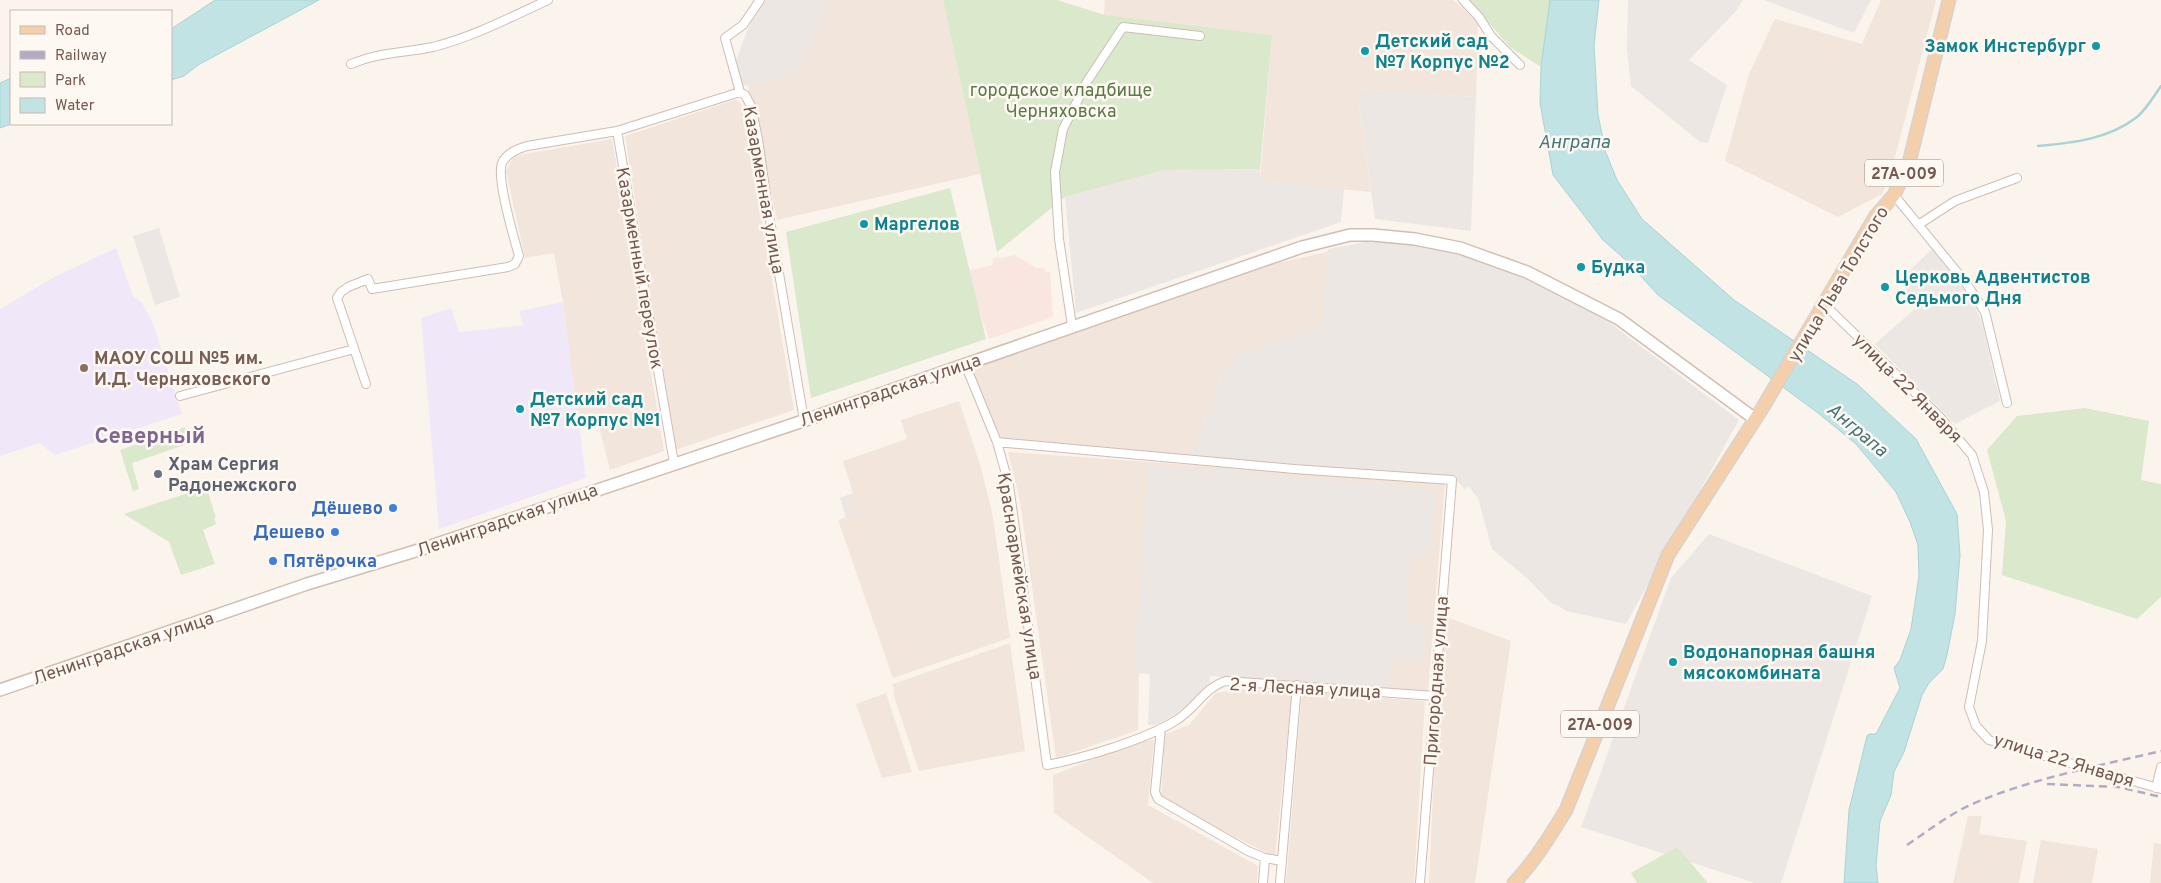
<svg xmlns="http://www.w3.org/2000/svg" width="2161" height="883" viewBox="0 0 2161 883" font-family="Overpass,sans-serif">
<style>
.residential{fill:#f2e5db}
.commercial{fill:#fae6e1}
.industrial{fill:#ede7e4}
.education{fill:#f0e8f8}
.green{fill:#dae8cb}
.water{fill:#c1e3e4;stroke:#a9d3d5}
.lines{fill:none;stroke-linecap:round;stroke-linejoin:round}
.stream{stroke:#a9d3d5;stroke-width:2.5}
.street-casing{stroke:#cfbdb4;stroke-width:10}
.secondary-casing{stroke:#d2bdb2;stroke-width:14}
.primary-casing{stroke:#d8d1ce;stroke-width:15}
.street{stroke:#fff;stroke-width:8}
.secondary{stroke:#fff;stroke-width:11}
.primary{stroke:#f3d0ab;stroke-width:12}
.rail{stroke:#b5aac5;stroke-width:2.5;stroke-dasharray:8 5;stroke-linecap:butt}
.culture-dot{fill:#0f9aa8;stroke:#fef8f2;stroke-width:2}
.education-dot{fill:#8d6e63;stroke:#fef8f2;stroke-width:2}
.worship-dot{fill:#6b7280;stroke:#fef8f2;stroke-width:2}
.shop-dot{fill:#3f7fe0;stroke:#fef8f2;stroke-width:2}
.labels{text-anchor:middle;stroke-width:5;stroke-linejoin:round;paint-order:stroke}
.shield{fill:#fef8f2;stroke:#9e8981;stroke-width:1}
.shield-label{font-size:16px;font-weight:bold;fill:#755950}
.culture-label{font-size:18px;font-weight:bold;fill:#0d838f;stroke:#fef8f2;text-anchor:start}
.park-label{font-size:18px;fill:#5d7949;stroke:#fef8f2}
.street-label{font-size:18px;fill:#755950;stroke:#fef8f2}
.education-label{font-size:18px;font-weight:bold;fill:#785e54;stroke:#fef8f2;text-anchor:start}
.worship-label{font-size:18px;font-weight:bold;fill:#5b616d;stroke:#fef8f2;text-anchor:start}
.shop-label{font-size:18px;font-weight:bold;fill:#366cbe;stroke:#fef8f2;text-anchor:end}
.water-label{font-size:19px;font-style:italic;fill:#457678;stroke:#fef8f2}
.district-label{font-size:22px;font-weight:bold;fill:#7e6890;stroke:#fef8f2}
</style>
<rect width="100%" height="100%" fill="#fbf4ec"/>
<!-- residential -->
<path class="residential" d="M 829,0 L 943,0 L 980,174 L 777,220 L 748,86 L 799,72 Z
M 1105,0 L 1453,0 L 1478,22 L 1476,97 L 1357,89 L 1371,192 L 1260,181 L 1272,35 L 1104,15 Z
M 1881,0 L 1936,0 L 1890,176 L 1882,194 L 1838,217 L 1725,161 L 1749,74 L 1775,19 L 1862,44 Z
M 735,100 L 739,101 L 743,108 L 750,140 L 759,204 L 794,410 L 675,450 L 625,136 Z
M 612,139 L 664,451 L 610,470 L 597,418 L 578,420 L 563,302 L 554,253 L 525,258 L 506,171 L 513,158 L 519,155 Z
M 1331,251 L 1322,331 L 1227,363 L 1190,456 L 1112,448 L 1111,451 L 997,441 L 973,373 L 975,372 L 973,367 L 1255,268 Z
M 959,401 L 981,468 L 993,517 L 1010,638 L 893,678 L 838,520 L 859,513 L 850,494 L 853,493 L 843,461 L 907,439 L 901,420 Z
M 1008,452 L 1445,483 L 1428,691 L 1139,669 L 1138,730 L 1056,758 L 1020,501 Z
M 1441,615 L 1511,641 L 1475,883 L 1429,883 Z
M 1010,643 L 1025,751 L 919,771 L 894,696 L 893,684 Z
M 1241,689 L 1292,692 L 1275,857 L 1161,800 L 1165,734 L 1189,725 L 1216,693 Z
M 1302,692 L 1425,701 L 1414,883 L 1286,883 Z
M 886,693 L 912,772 L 882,778 L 856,704 Z
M 1154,740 L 1148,805 L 1258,866 L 1257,883 L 1153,883 L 1054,813 L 1053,775 L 1140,741 Z
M 1968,816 L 1982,816 L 1979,834 L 2027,841 L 2019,883 L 1953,883 Z
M 2041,840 L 2098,849 L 2092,883 L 2033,883 Z
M 2154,843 L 2161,844 L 2161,883 L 2150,883 Z"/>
<!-- commercial -->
<path class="commercial" d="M 1015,255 L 1036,268 L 1045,268 L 1045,272 L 1050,272 L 1053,317 L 989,339 L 966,271 L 993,265 L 993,259 L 996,257 L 1001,258 Z"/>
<!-- industrial -->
<path class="industrial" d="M 766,0 L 829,0 L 799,72 L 748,86 L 741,84 L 736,60 L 750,24 Z
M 1628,0 L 1743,0 L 1736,11 L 1689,60 L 1727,85 L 1708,143 L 1700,142 L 1631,86 L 1627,50 Z
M 1764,0 L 1871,0 L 1854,33 Z
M 1357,89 L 1476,97 L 1471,231 L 1375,219 Z
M 1260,169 L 1260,181 L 1344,189 L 1341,222 L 1076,313 L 1065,197 L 1164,170 Z
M 159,228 L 180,297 L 155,305 L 133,236 Z
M 1365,242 L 1409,242 L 1471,258 L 1517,275 L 1606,320 L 1739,420 L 1626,624 L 1566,611 L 1559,606 L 1551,603 L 1528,579 L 1492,549 L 1478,498 L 1468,486 L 1465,490 L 1454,477 L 1190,456 L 1227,363 L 1233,361 L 1234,356 L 1321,326 L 1328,249 Z
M 1932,249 L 1972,300 L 1982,323 L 2000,401 L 1955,424 L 1875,344 L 1919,305 L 1899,281 Z
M 1148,466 L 1217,471 L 1217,468 L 1231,469 L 1231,473 L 1237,471 L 1237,473 L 1362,483 L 1367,482 L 1429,488 L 1428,494 L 1435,495 L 1431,556 L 1411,555 L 1406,622 L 1425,624 L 1423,658 L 1402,656 L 1391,662 L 1389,685 L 1385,685 L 1385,688 L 1353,686 L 1351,688 L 1347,687 L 1346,685 L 1210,676 L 1209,686 L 1173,716 L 1155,725 L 1148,725 L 1150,674 L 1135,673 L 1135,675 L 1131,675 L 1131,671 L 1134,671 Z
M 850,494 L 859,513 L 846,518 L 840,498 Z
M 1709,534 L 1872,596 L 1781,883 L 1755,883 L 1581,827 L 1671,578 Z"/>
<!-- education -->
<path class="education" d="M 116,248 L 133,296 L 142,303 L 153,323 L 182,414 L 55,455 L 39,443 L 0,456 L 0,309 L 56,276 Z
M 563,302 L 586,478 L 439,529 L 421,318 L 451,308 L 459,332 L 523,325 L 519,311 Z"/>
<!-- green -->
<path class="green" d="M 943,0 L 1057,0 L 1105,15 L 1272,35 L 1260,169 L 1164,170 L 1065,197 L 997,252 Z
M 1469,0 L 1550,0 L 1541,67 L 1510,47 Z
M 950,188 L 986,339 L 811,398 L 786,232 Z
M 2085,408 L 2149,421 L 2141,480 L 2161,484 L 2161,597 L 2137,619 L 2002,575 L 2006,521 L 1987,450 L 2017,416 Z
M 185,427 L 190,443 L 132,463 L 139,489 L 133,491 L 120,450 Z
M 203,488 L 207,489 L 216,518 L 214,517 L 216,524 L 203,530 L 215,564 L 181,575 L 169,542 L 124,514 Z
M 1677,847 L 1708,883 L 1637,883 L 1631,873 Z"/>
<!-- water -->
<path class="water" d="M 215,0 L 319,0 L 198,65 L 184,76 L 171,80 L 171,29 Z
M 1550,0 L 1599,0 L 1594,45 L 1598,115 L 1606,153 L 1617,180 L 1642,219 L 1734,300 L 1857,384 L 1916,439 L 1957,514 L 1960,555 L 1955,614 L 1947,655 L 1943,669 L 1929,683 L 1922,695 L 1904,752 L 1894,772 L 1891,795 L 1880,821 L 1876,865 L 1878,883 L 1844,883 L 1849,810 L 1867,736 L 1869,734 L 1876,734 L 1900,688 L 1894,668 L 1900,660 L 1911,629 L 1919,576 L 1918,545 L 1910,522 L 1896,492 L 1856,444 L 1818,413 L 1658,295 L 1629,263 L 1603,240 L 1553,175 L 1540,103 L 1541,67 Z
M 11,78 L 11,124 L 0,128 L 0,83 Z"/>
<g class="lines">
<!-- stream -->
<path class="stream" d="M 2038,146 C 2073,143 2109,139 2137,117 C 2146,110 2154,96 2161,86"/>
<!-- street casing -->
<g class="street-casing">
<path id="street" d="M 1463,0 L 1479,17 L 1491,36 L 1520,65
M 351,64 C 379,52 404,53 433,47 C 473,37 511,17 548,0
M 740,92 L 745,95 L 751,106 L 758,139 L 767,203 L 804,420
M 740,92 L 725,38 L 743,25 L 760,0
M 617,131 L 674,463
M 1894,195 L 1966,283 L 1985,312 L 2007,403
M 1918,225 L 1955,201 L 2017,178
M 1825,305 L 1939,416 L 1972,455 L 1984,492 L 1988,530 L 1982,641 L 1969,707 L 1976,726 L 1989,740 L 2161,789
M 1072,326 L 1059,239 L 1055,172 L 1063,129 L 1088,80 L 1123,27 L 1200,36
M 965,364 L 997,442 L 1009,485 L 1047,765 C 1084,758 1144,740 1175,721 C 1194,710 1205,687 1226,681 L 1435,696
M 366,384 L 337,298 L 341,292 L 348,287 L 368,279 L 372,289 L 508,267 L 515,264 L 519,256 C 514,238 496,178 502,163 C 507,153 517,149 527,146 L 617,131 L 740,92
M 180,396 L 354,349
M 997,442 L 1294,469 L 1452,480 L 1420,883
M 1161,728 L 1155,792 L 1158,799 L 1248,851 L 1265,858 L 1282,861
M 2156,788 L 2161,767
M 1263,883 L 1265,858
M 1280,883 L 1297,685"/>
</g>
<!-- secondary casing -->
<g class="secondary-casing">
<path id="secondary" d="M 0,690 L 307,584 L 422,549 L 797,423 L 1302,247 L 1350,235 L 1373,235 L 1415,239 L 1460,248 L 1527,272 L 1619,319 L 1755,419"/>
</g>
<!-- primary casing -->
<g class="primary-casing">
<path id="primary" d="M 1514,883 C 1535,861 1550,836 1566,810 L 1668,555 L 1763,407 L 1875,217 L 1894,195 L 1909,163 L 1949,0"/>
</g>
<!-- street -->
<use href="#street" class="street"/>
<!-- secondary -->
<use href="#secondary" class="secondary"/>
<!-- primary -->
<use href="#primary" class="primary"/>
<!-- rail -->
<path class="rail" d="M 2047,784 L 2118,787 L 2161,797
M 1907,845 C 1925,833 1943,819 1962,809 C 2019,781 2098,766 2161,751"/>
</g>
<!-- markers -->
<g class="culture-dot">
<circle cx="2096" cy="46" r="5"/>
<circle cx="1365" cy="51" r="5"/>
<circle cx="864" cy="224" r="5"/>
<circle cx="1581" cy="267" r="5"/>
<circle cx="1885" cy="287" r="5"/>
<circle cx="520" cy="409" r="5"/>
<circle cx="1673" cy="662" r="5"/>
</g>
<circle class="education-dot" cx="84" cy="368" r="5"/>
<circle class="worship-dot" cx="158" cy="474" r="5"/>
<g class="shop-dot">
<circle cx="393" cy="508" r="5"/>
<circle cx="335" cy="532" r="5"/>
<circle cx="273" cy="561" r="5"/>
</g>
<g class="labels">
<!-- shield labels -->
<g class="shield">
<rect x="1865" y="159.5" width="78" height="27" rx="4"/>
<rect x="1561" y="710.5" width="78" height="27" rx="4"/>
</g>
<g class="shield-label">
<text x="1904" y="179">27А-009</text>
<text x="1600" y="730">27А-009</text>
</g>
<!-- culture labels -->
<g class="culture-label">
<text x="1375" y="47">Детский сад<tspan x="1375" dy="21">№7 Корпус №2</tspan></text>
<text x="2086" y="52" text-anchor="end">Замок Инстербург</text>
<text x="874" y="230">Маргелов</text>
<text x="1591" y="273">Будка</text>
<text x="1895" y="283">Церковь Адвентистов<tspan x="1895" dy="21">Седьмого Дня</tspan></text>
<text x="530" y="405">Детский сад<tspan x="530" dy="21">№7 Корпус №1</tspan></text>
<text x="1683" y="658">Водонапорная башня<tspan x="1683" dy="21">мясокомбината</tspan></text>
</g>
<!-- park labels -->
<g class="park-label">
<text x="1061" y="96">городское кладбище<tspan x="1061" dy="21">Черняховска</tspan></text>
</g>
<!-- street labels -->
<g class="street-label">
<text transform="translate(764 190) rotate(80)" y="6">Казарменная улица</text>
<text transform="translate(640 268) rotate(80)" y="6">Казарменный переулок</text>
<text transform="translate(1838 284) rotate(-59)" y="6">улица Льва Толстого</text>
<text transform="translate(1908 388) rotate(45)" y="6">улица 22 Января</text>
<text transform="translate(890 390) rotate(-19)" y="6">Ленинградская улица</text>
<text transform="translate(507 520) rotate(-19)" y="6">Ленинградская улица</text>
<text transform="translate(1020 576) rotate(81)" y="6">Красноармейская улица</text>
<text transform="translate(123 648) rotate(-19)" y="6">Ленинградская улица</text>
<text transform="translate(1436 681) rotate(-86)" y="6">Пригородная улица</text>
<text transform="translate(1305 688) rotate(3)" y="6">2-я Лесная улица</text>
<text transform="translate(2064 760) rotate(17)" y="6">улица 22 Января</text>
</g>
<!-- education labels -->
<g class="education-label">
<text x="94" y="364">МАОУ СОШ №5 им.<tspan x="94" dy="21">И.Д. Черняховского</tspan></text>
</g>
<!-- worship labels -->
<g class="worship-label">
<text x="168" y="470">Храм Сергия<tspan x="168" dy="21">Радонежского</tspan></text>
</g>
<!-- shop labels -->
<g class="shop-label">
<text x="383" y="514">Дёшево</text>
<text x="325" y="538">Дешево</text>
<text x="283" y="567" text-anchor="start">Пятёрочка</text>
</g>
<!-- water labels -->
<g class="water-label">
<text x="1574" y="148">Анграпа</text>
<text transform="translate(1858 429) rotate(40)" y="7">Анграпа</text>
</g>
<!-- district labels -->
<g class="district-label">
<text x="150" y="443">Северный</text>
</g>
</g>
<!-- legend -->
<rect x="10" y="10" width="162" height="115" fill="#fef8f2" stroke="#c7b8b1"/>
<rect x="20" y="26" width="25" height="8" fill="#f3d0ab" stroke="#c7b8b1"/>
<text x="55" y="35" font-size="15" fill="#755950">Road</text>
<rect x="20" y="51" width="25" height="8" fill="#b5aac5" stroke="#c7b8b1"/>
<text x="55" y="60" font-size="15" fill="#755950">Railway</text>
<rect x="20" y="72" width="25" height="15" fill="#dae8cb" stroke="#c7b8b1"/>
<text x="55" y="85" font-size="15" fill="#755950">Park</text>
<rect x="20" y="98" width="25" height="15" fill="#c1e3e4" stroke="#c7b8b1"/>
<text x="55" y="110" font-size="15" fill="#755950">Water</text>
</svg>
